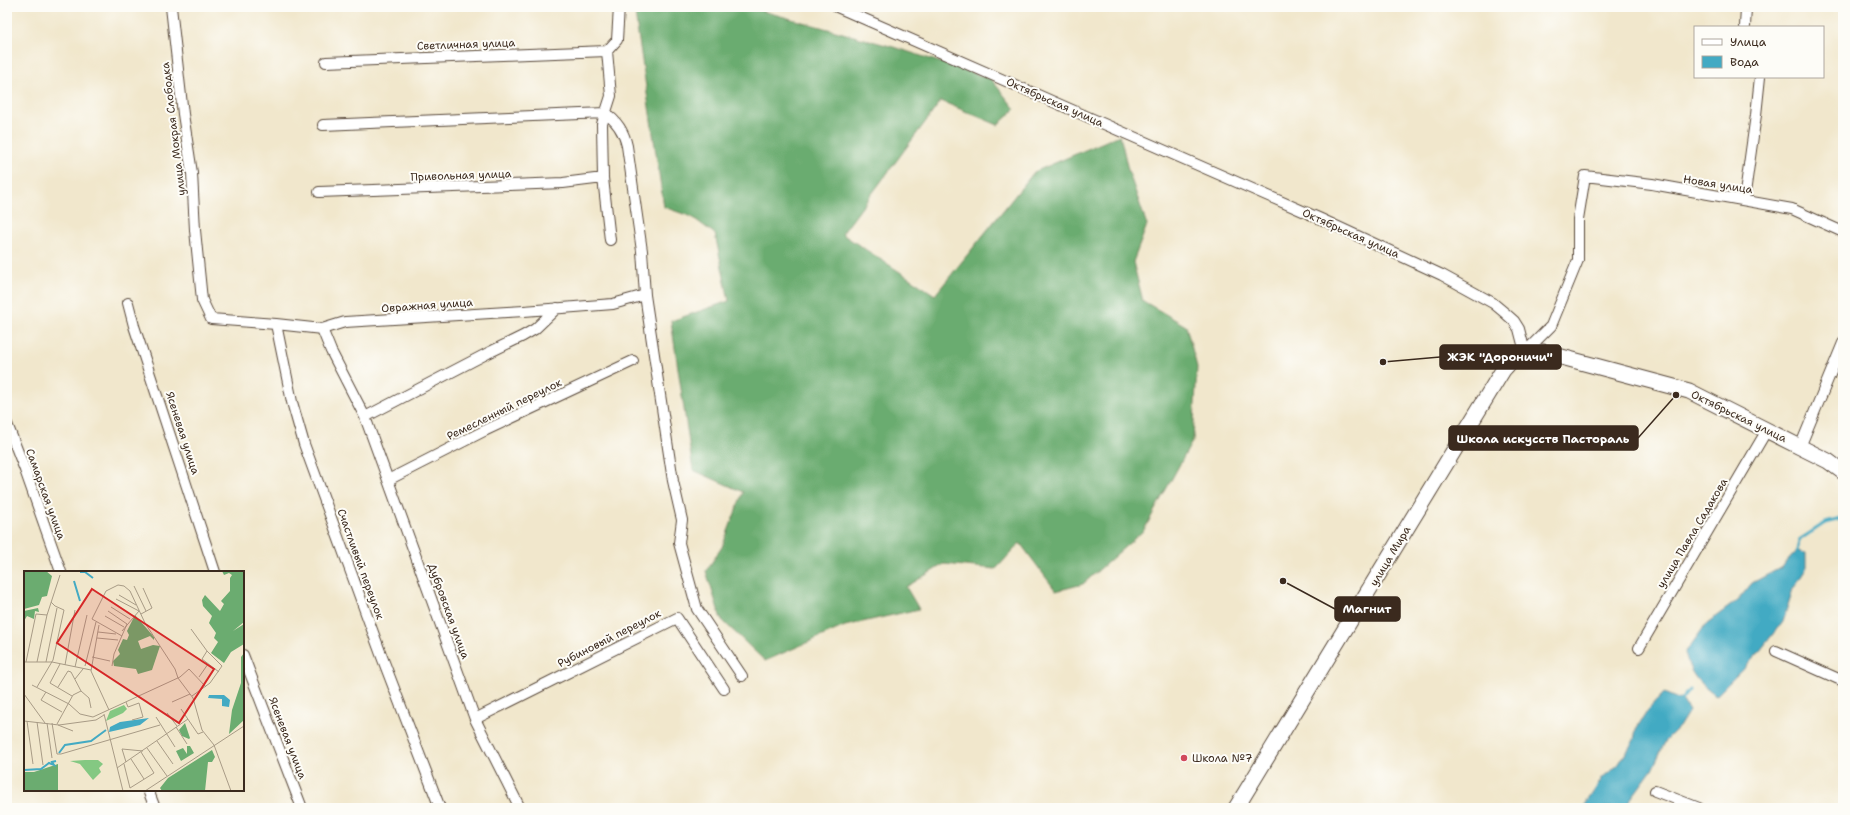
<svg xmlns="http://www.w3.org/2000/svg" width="1850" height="815" viewBox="0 0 1850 815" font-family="'Shantell Sans',sans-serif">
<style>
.forest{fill:#6bac70;stroke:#536b47}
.water{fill:#43aac3;stroke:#3f6a70}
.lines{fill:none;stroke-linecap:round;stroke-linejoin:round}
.stream{stroke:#43aac3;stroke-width:3}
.street-casing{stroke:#564638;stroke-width:12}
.secondary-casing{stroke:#564638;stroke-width:17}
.street{stroke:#fff;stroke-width:10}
.secondary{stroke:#fff;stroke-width:15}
.poi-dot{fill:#d1495b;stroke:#fdfcf7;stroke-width:1.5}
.labels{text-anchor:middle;stroke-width:4;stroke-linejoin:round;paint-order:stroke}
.street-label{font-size:11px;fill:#3b2a1e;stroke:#fdfcf7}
.poi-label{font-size:11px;fill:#3b2a1e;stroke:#fdfcf7;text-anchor:start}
.inset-river{fill:none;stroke:#43aac3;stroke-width:2}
.inset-road{fill:none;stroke:#a89b86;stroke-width:1}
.view{fill:#d62828;fill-opacity:0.15;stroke:#d62828;stroke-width:2}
.inset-edge{fill:none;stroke:#3b2a1e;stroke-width:2}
.leader{fill:none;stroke:#3b2a1e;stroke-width:1.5}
.callout-dot{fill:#3b2a1e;stroke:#fdfcf7;stroke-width:1.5}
.callout{fill:#3b2a1e;stroke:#3b2a1e;stroke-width:1.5}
.callout-label{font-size:12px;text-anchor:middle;font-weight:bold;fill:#fff}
</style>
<rect width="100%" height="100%" fill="#fdfcf7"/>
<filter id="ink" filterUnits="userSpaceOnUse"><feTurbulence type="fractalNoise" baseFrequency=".025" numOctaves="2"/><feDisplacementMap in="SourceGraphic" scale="8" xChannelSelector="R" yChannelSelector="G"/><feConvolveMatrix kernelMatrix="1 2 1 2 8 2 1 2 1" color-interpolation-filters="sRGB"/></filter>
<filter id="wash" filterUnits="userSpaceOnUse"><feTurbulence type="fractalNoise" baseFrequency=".012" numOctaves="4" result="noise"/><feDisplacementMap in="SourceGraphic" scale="16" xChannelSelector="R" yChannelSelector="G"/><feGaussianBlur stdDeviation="0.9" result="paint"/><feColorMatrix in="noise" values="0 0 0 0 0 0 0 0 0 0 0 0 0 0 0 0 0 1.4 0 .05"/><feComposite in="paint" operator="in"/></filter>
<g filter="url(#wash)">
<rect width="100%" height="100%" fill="#f1e7cc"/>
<!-- forest -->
<path class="forest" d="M 634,7 L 748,7 L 897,48 L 991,79 L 1015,109 L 998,125 L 941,101 L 842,234 L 935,295 L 1034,172 L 1120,135 L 1128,170 L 1147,225 L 1133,262 L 1143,301 L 1186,326 L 1197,367 L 1193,440 L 1144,530 L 1083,584 L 1056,591 L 1020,543 L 996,569 L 944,564 L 906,587 L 919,609 L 845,626 L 765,661 L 721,619 L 706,571 L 722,547 L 743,492 L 693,470 L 671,321 L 729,301 L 715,234 L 692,217 L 664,207 Z"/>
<!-- water -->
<path class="water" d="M 1797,551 L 1806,553 L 1806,569 L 1793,589 L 1783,621 L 1756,656 L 1716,696 C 1698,683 1690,674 1685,653 L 1707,623 L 1738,600 L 1752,583 L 1782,567 Z
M 1664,693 L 1683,701 L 1689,711 L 1679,727 L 1666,740 L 1652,770 L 1624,808 L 1583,808 L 1603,777 L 1618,765 L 1634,740 L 1636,729 L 1648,710 Z"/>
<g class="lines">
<!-- stream -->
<path class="stream" d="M 1797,551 L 1799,540 L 1825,523 L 1841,519 L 1843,516
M 1681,700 L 1689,690"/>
</g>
</g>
<g filter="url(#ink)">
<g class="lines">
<!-- street casing -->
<g class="street-casing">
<path id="street" d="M 171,7 L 183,114 L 192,173 L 195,230 L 202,300 L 211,319 L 276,324 L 322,329 L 345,322 L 524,311 L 613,304 L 645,295
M 837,7 L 1321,219 L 1442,275 L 1493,303 L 1505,313 L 1514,321 L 1519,329 L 1525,352
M 1745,27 L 1746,7
M 326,62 L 607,51
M 323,125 L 605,113 C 617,121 624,132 627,146 L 642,251 L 645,295 L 673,481 L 682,520 L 679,543 L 697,609 L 742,676
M 319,192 L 563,183 L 603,178
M 1744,200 L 1756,115 L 1760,77
M 610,240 L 603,178 L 602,124 L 611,96 L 607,51 L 617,40 L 619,7
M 128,303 L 134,326 L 215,572
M 276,324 L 292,402 L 304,444 L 382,657 L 440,808
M 322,329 L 331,351 L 365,417 L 475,719 L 520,808
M 1525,352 L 1551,326 L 1578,260 L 1578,219 L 1585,176 L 1652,184 L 1792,209 L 1843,232
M 365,417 L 488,353 L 523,336 L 535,329 L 557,308
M 7,424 L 25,470 L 61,572
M 1800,447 L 1843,343
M 388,480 L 484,431 L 633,361
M 1639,648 L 1767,430
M 1776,651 L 1843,681
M 243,655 L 302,808
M 475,719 L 677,618 L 724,689
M 148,790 L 155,808
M 1655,791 L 1699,808"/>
</g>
<!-- secondary casing -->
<g class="secondary-casing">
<path id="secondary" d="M 1236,808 L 1503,370 C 1516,355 1523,351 1543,352 L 1689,391 L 1800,447 L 1828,461 L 1843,472"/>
</g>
<!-- street -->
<use href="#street" class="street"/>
<!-- secondary -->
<use href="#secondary" class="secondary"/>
</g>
</g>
<!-- markers -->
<circle class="poi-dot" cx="1184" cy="758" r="4"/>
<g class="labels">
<!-- street labels -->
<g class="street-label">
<text transform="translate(466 44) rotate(-2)" y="4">Светличная улица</text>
<text transform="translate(1055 102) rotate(24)" y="4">Октябрьская улица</text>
<text transform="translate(173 129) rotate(-97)" y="4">улица Мокрая Слободка</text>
<text transform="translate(461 175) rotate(-2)" y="4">Привольная улица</text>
<text transform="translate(1718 184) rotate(9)" y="4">Новая улица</text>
<text transform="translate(1351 233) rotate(24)" y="4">Октябрьская улица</text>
<text transform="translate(427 305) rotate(-4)" y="4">Овражная улица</text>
<text transform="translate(504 409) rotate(-26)" y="4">Ремесленный переулок</text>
<text transform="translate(1739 416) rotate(26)" y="4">Октябрьская улица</text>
<text transform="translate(183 433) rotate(72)" y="4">Ясеневая улица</text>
<text transform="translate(46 494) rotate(70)" y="4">Самарская улица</text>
<text transform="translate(1692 533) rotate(-59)" y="4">улица Павла Садакова</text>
<text transform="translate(1390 556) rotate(-59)" y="4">улица Мира</text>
<text transform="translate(361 564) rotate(70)" y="4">Счастливый переулок</text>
<text transform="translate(449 611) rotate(70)" y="4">Дубровская улица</text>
<text transform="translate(609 638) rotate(-27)" y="4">Рубиновый переулок</text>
<text transform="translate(288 738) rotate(69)" y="4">Ясеневая улица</text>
</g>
<!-- poi labels -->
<g class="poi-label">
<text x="1192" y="762">Школа №7</text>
</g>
</g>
<!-- overview -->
<g transform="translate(24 571)">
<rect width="220" height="220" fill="#f1e7cc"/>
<path d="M 100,134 L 103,138 L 99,142 L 82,150 L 86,140 ZM 61,189 L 74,189 L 79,193 L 75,197 L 77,201 L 69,209 L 56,193 L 46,190 Z" fill="#84c882"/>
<path d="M 0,0 L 22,0 L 28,5 L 23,25 L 18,26 L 15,34 L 0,38 ZM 198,0 L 220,0 L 220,51 L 209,60 L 220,53 L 220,73 L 207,81 L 200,92 L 187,82 L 194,71 L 190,67 L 192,62 L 185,52 L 188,45 L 179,35 L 178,29 L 181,24 L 196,40 L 200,33 L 197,30 L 206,20 L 206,7 L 208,4 L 205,2 L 200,4 ZM 14,37 L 15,41 L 11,40 L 10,48 L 3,45 L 0,50 L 0,40 ZM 111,44 L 130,66 L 130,69 L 126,65 L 114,70 L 117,78 L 129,74 L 136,75 L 128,99 L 114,103 L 112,98 L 90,95 L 89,90 L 96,83 L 94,79 L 99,68 L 103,69 L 105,64 L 103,60 ZM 220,82 L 220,149 L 205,163 L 208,139 L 217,112 L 217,86 ZM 161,152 L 166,167 L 165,168 L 158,165 L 155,159 ZM 163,175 L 166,175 L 170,182 L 157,190 L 152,180 L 159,177 L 163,183 ZM 188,179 L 191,186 L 188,191 L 184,191 L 181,220 L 138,220 L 136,217 L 144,207 ZM 34,193 L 34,219 L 0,220 L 0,201 L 10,201 Z" fill="#6bac70"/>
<path d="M 200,124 L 206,129 L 205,136 L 198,135 L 198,128 L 184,127 L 185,124 ZM 125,147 L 116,154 L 85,161 L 86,156 L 96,151 Z" fill="#43aac3"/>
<path class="inset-river" d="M 56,1 L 61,1 L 69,7M 50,10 L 56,30M 35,182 L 41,174 L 67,170 L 82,159M 0,199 L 17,198 L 25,192 L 30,194 L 28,191 L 32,190"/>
<path class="inset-road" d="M 110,15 L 122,40M 95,24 L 112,34M 92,28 L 115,40M 87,36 L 106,48M 84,40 L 103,53 L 90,83 L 88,95M 117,43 L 128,37 L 119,17M 81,45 L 100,56M 75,54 L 67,100 L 85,139M 167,58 L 183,80 L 198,95 L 186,112 L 168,125M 98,60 L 115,40M 74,61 L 92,63M 98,65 L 68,48 L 82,20 L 94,14 L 100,15 L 106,20 L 121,52 L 151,98 L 154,107 L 169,127 L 178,159 L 190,174 L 207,220M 73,67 L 94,69M 183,80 L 178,88 L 195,101M 68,86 L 86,90M 0,91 L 28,91 L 67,99M 2,91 L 12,43 L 23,44M 13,91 L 23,44 L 36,4M 22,91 L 33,37M 36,93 L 26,112 L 48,125M 41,94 L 51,39M 61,95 L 72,51M 51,96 L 63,44M 175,106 L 184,93M 51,108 L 59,98M 8,114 L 45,133 L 56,143 L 69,146 L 156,106 L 165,98 L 182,116M 13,116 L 29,89 L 40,39 L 31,35 L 27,31M 34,116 L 44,100 L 47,101 L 57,120 L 65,127 L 67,137M 22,121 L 17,129 L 38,141M 0,123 L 21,152M 102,131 L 104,136 L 115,132 L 119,146 L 108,149M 148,131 L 166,123M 157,138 L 174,163 L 179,161M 143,142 L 153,155M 80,143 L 99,220M 132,146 L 151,176M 0,150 L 35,154 L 72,149 L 80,144M 3,150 L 9,193M 13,151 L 19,194M 23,152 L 28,187M 28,152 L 33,183 L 37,183 L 136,154M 33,153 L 49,124 L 57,120M 34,154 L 49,160M 152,156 L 163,173M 133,170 L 149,193M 123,177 L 143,205M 107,188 L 120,208M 102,191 L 98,178 L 119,180M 100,193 L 106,217 L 130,202 L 117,181M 93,197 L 164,148M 121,220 L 220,155"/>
<path class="view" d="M 68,18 L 190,98 L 155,152 L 33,72 Z"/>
<rect width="220" height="220" class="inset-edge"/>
</g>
<!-- callouts -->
<path class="leader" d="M1383 362L1440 357M1676 395L1638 438M1283 581L1335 609"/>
<g class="callout-dot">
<circle cx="1383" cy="362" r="4"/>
<circle cx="1676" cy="395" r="4"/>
<circle cx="1283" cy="581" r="4"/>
</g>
<g class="callout">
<rect x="1440" y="345" width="121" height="24" rx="4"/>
<rect x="1449" y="426" width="189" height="24" rx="4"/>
<rect x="1335" y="597" width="65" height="24" rx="4"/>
</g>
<g class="callout-label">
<text x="1500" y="361">ЖЭК "Дороничи"</text>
<text x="1543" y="443">Школа искусств Пастораль</text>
<text x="1367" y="613">Магнит</text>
</g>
<!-- margin -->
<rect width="1850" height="815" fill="none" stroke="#fdfcf7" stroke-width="24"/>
<!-- legend -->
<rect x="1694" y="26" width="130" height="52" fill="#fdfcf7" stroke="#afa8a0"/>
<rect x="1702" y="39" width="20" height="6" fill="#ffffff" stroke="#afa8a0"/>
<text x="1730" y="46" font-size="12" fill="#3b2a1e">Улица</text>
<rect x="1702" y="56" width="20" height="12" fill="#43aac3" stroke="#afa8a0"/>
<text x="1730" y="66" font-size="12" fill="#3b2a1e">Вода</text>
</svg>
